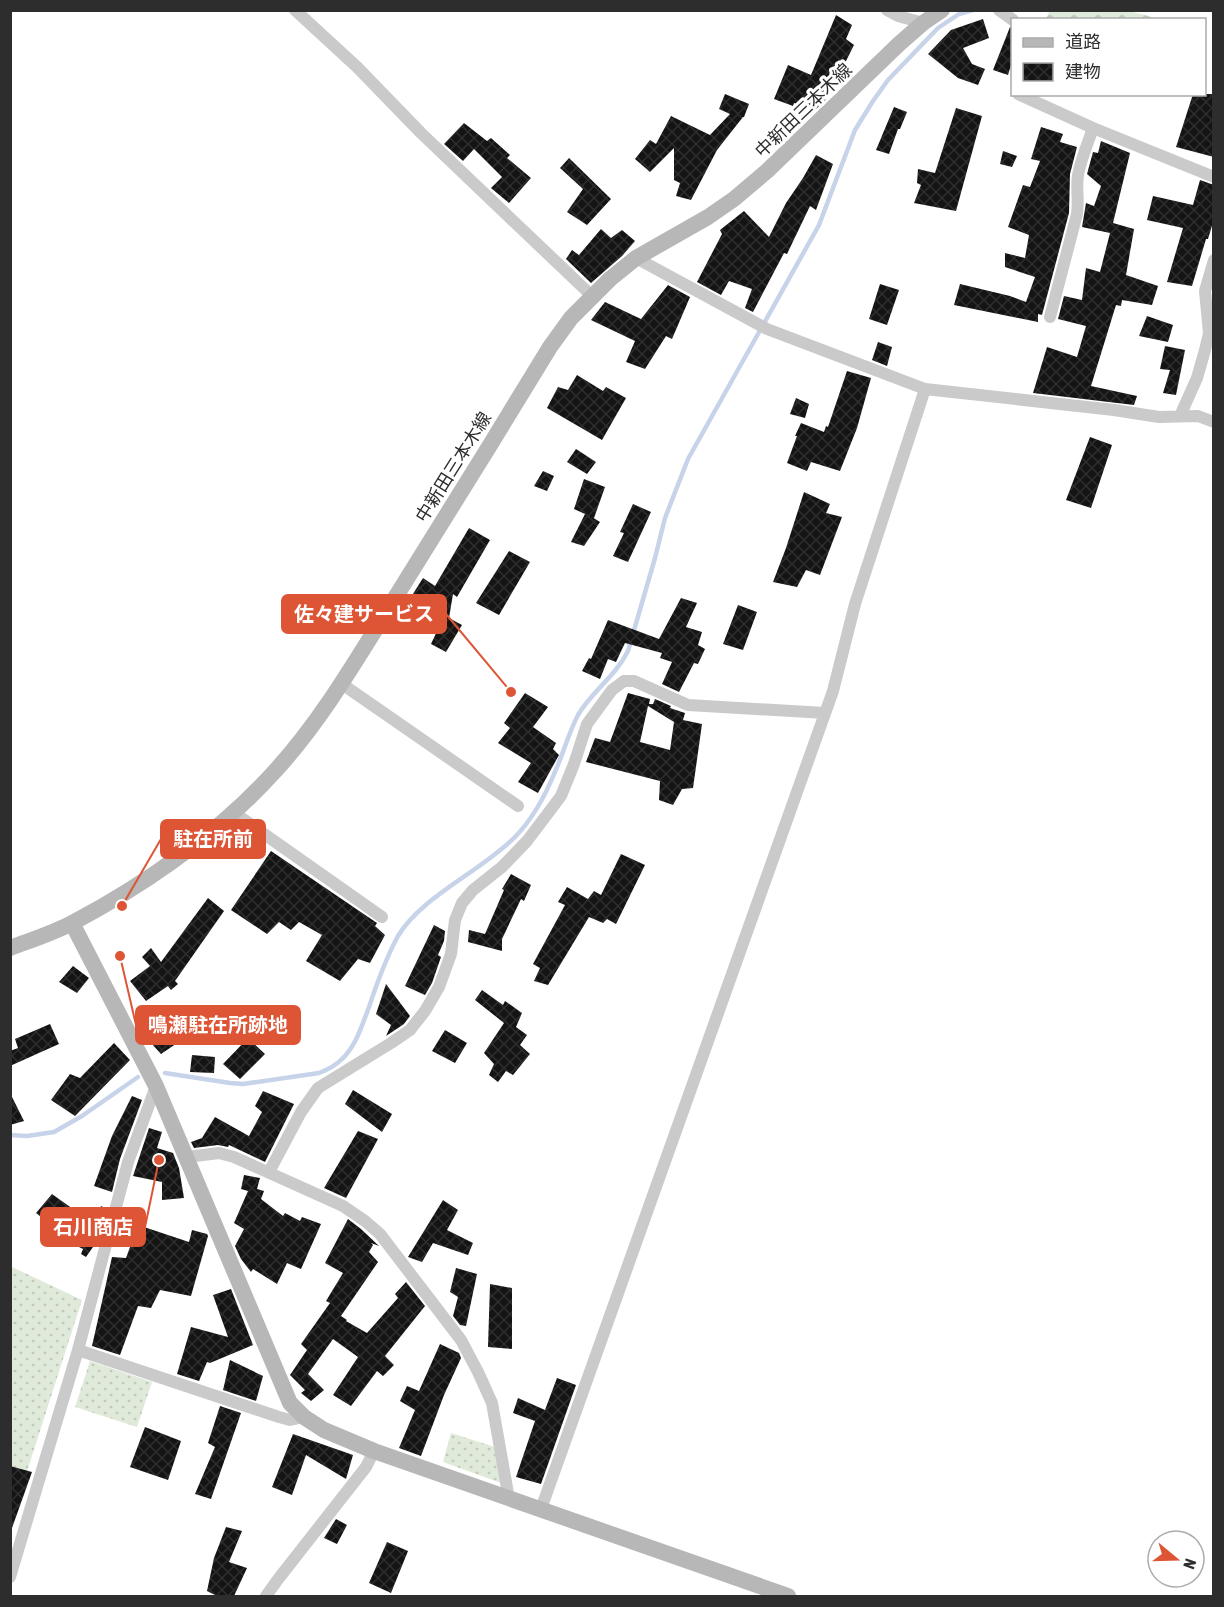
<svg xmlns="http://www.w3.org/2000/svg" width="1224" height="1607" font-family="'Asap Condensed','Noto Sans JP',sans-serif">
<style>
.grass{fill:url(#grass-dots)}
.cemetery{fill:url(#cemetery-stones)}
.lines{fill:none;stroke-linecap:round;stroke-linejoin:round}
.stream{stroke:#c7d3e9;stroke-width:4.5}
.building{fill:url(#building-cross-hatch);fill-rule:evenodd}
.street{stroke:#cacaca;stroke-width:12}
.secondary{stroke:#b7b7b7;stroke-width:16}
.labels{text-anchor:middle;dominant-baseline:central;stroke-width:6;stroke-linejoin:round;paint-order:stroke}
.street-label{font-size:18px;fill:#2d2d2d;stroke:#fff}
.leader{fill:none;stroke:#dd5535;stroke-width:2}
.callout-dot{fill:#dd5535;stroke:#fff;stroke-width:2}
.callout{fill:#dd5535;stroke:#dd5535;stroke-width:2}
.callout-label{font-size:20px;text-anchor:middle;font-weight:bold;fill:#fff}
</style>
<defs>
<pattern id="grass-dots" width="8" height="8" patternUnits="userSpaceOnUse" patternTransform="scale(1.5)"><rect width="8" height="8" fill="#dfeadb"/><path d="M2 2h.1M6 6h.1" fill="none" stroke="#c0c9bc" stroke-width="1.8" stroke-linecap="round"/></pattern>
<pattern id="cemetery-stones" width="16" height="16" patternUnits="userSpaceOnUse" patternTransform="scale(1.5)"><rect width="16" height="16" fill="#dfeadb"/><path d="M2 7V4a2 2 0 0 1 4 0v3zM10 15v-3a2 2 0 0 1 4 0v3z" fill="#c0c9bc"/></pattern>
<pattern id="building-cross-hatch" width="8" height="8" patternUnits="userSpaceOnUse" patternTransform="scale(1.5)"><rect width="8" height="8" fill="#141414"/><path d="M0 0l8 8M0 8l8-8" fill="none" stroke="#2e2e2e"/></pattern>
</defs>
<rect width="100%" height="100%" fill="#fff"/>
<!-- grass -->
<path class="grass" d="M10 1266 82 1300 14 1512 10 1511Z
M90 1361 152 1382 137 1427 75 1407Z
M451 1433 498 1448 501 1483 443 1462Z"/>
<!-- cemetery -->
<path class="cemetery" d="M1050 10 1129 11 1160 19H1046Z"/>
<g class="lines">
<!-- stream -->
<path class="stream" d="M165 1073 230 1083 243 1084 319 1073C327 1070 335 1066 342 1059 356 1046 362 1025 369 1007 377 983 386 958 398 936 422 896 482 871 516 836 532 819 545 796 554 774 563 755 568 734 578 715 592 691 615 677 628 651L655 558 665 518 688 459 819 225 855 130 873 101 888 80 938 28 959 14 973 10
M10 1135 27 1136 54 1132 82 1116 138 1077"/>
</g>
<!-- building -->
<path class="building" d="M836 15 852 25 846 39 854 45 837 79 835 78 825 100 815 110 794 103 793 106 774 99 788 65 811 75Z
M983 19 989 38 963 48 972 64 985 69 978 85 958 78 928 54 951 30Z
M1010 27 1012 28V62L1008 75 993 70Z
M725 94 749 104 744 117H743L717 150 691 200 676 196 680 183 674 180V148L650 172 635 159 650 140 656 144 671 116 710 135 730 114 719 109Z
M1193 94H1214V157L1176 147Z
M894 107 907 112 900 129H898L889 154 876 150Z
M956 108 982 116 956 211 914 203 921 185 917 183 918 169 935 173Z
M464 123 487 141 491 138 510 155 507 158 531 178 509 203 491 188 502 177 474 149 463 161 444 144Z
M1041 127 1063 134 1060 142 1077 147 1070 174 1069 213 1042 315 1038 314V322L954 305 960 284 1010 296 1026 302 1035 277 1005 267V253L1025 258 1029 235 1008 227 1023 185 1030 187 1040 161 1031 159Z
M1101 141 1130 153 1113 223 1134 229 1126 275 1158 286 1152 305 1122 300 1121 306 1116 305 1091 386 1137 396 1134 405 1033 393 1047 347 1077 357 1086 326 1058 319 1064 296 1082 300 1086 268 1100 272 1110 233 1082 227 1086 203 1094 206 1101 186 1087 174 1093 152 1098 153Z
M1003 151 1017 156 1012 167 1000 164Z
M816 155 833 164 816 210 810 206 787 254 784 253 753 312 745 308 752 289 729 281 721 295 697 282 722 234 720 230 744 211 769 237 786 203 803 178Z
M569 158 611 199 587 225 567 212 583 189 560 168Z
M1200 180 1214 185V219L1208 239H1206L1192 286 1167 282 1183 228 1147 220 1153 196 1193 205Z
M601 229 611 238 622 230 635 241 622 256 591 283 566 259 572 250 579 255Z
M880 284 899 290 887 325 869 319Z
M668 285 690 297 672 339 666 336 645 369 626 362 635 341 591 320 605 302 641 319Z
M1147 316 1173 325 1168 342 1139 336Z
M878 342 892 347 887 366 872 360Z
M1165 346 1185 350 1176 395 1163 393 1170 370 1160 369Z
M847 371 871 378 857 428 840 471 811 462 807 471 787 463 797 436H795L801 423 824 432 826 426 828 427Z
M577 375 603 391 606 387 626 398 602 440 547 408 558 387 568 390Z
M796 398 809 404 805 418 790 414Z
M1090 437 1112 445 1091 508 1066 500Z
M576 449 596 462 587 474 567 462Z
M543 471 554 476 547 491 534 486Z
M584 479 605 487 594 518 592 517 600 522 584 546 571 542 585 514 574 509Z
M804 492 830 504 826 513 842 517 820 575 806 570 797 587 773 582 786 548Z
M633 504 651 512 628 562 613 556 624 533 620 532Z
M469 528 490 540 457 597 453 594 449 618 462 625 446 652 431 644 438 629 404 620 411 597 423 578 435 586Z
M509 551 530 562 499 615 476 603Z
M681 598 697 603 686 627 702 632 698 645 705 649 698 664 694 663 679 692 662 684 672 662 660 658 662 653 625 643 616 662 608 659 600 679 582 671 589 658 591 659 608 620 659 639Z
M738 605 757 612 743 650 723 644Z
M525 693 548 707 533 727 556 743 553 749 559 755 538 793 518 782 531 763 498 743 510 728 504 723Z
M628 693 650 699 649 704H653L655 699 671 706 670 708 685 713 683 720 702 724 693 788 682 789 673 805 659 800 660 781 586 762 595 738 610 742ZM648 706 674 722 670 750 640 742Z
M271 851 377 923 375 926 385 935 370 963 358 959 340 981 306 961 322 935 299 922 291 930 279 922 267 934 231 910Z
M621 854 645 865 616 924 607 919 603 923 589 917 548 985 534 981 540 968 533 964 565 905 558 902 567 887 588 899 594 891 601 895Z
M511 874 531 885 524 901 521 899 502 939V951L468 942 469 930 485 934 504 890 502 889Z
M208 898 224 911 175 981 178 984 171 990 168 986 146 1001 130 981 150 966 142 957 151 948 161 962Z
M434 925 445 931 444 941 438 955 441 957 432 983 425 995 405 986Z
M73 966 89 978 77 993 59 982Z
M386 984 410 1016 404 1024 386 1036 391 1025 376 1014Z
M482 990 503 1005 505 1001 522 1013 516 1027 527 1035 520 1045 530 1054 513 1075 506 1071 498 1082 489 1075 494 1064 484 1053 504 1023 475 1000Z
M186 1007 204 1025 161 1054 151 1043 161 1035 158 1028Z
M50 1024 59 1044 10 1066V1051L18 1048 15 1039Z
M445 1030 467 1043 455 1063 432 1051Z
M248 1038 265 1054 240 1079 223 1064Z
M114 1043 130 1060 75 1116 51 1100 70 1074 80 1078Z
M192 1055 215 1057 214 1073 190 1072Z
M353 1090 392 1114 382 1132 345 1104Z
M263 1091 294 1104 265 1162 229 1145 228 1147 218 1145 194 1148 191 1142 202 1138 215 1117 249 1136 262 1112 255 1106Z
M10 1093 24 1121 10 1125Z
M132 1096 142 1100 120 1159 112 1192 94 1186 112 1136Z
M149 1128 162 1132 157 1148 173 1153 179 1168 184 1198 162 1200V1182L133 1176Z
M358 1131 378 1139 346 1198 324 1188Z
M244 1175 260 1178 257 1189 264 1191 261 1199 283 1216 285 1213 300 1221 302 1217 321 1224 301 1269 287 1263 277 1284 253 1269 251 1272 241 1259 235 1246 244 1229 234 1223 248 1191 241 1189Z
M52 1194 94 1224 101 1206 107 1209 100 1237 86 1257 81 1254 83 1249 69 1242 79 1223 58 1212 46 1221 36 1213Z
M443 1200 458 1210 447 1230 473 1243 468 1255 433 1243 422 1262 408 1257Z
M348 1219 361 1229 379 1246 371 1243 373 1245 369 1252 378 1262 341 1316 347 1320 346 1321 367 1333 398 1298 395 1294 406 1282 425 1306 385 1356 394 1365 383 1376 377 1371 351 1406 333 1395 358 1357 333 1339 308 1374 324 1390 311 1401 301 1393 305 1390 290 1375 307 1350 301 1344 330 1303 326 1301 343 1273 325 1263Z
M138 1225 189 1242 192 1230 207 1234 208 1236 191 1296 160 1290 151 1308 138 1306 120 1355 92 1346 112 1257 126 1258Z
M456 1268 477 1274 466 1326 460 1325 453 1316 458 1297 450 1292Z
M490 1284 512 1288V1349L488 1347Z
M231 1289 253 1345 210 1363 207 1362 199 1381 177 1374 191 1327 228 1337 213 1295Z
M440 1344 459 1353 461 1358 444 1395 421 1456 399 1448 415 1410 400 1401 407 1386 419 1391Z
M230 1360 263 1376 256 1401 223 1390Z
M557 1378 576 1385 541 1484 516 1477 535 1421 513 1413 518 1398 545 1410Z
M220 1406 241 1413 211 1499 195 1494 215 1447 208 1443Z
M145 1427 181 1441 168 1480 130 1467Z
M293 1434 353 1455 346 1479 306 1455 292 1495 272 1487Z
M10 1466 32 1472 12 1528H10Z
M336 1519 347 1525 337 1544 324 1538Z
M226 1527 242 1531 229 1562 247 1568 234 1596H217L207 1591 214 1558Z
M387 1542 408 1551 391 1593 369 1583Z"/>
<g class="lines">
<!-- street -->
<path class="street" d="M295 10 357 67 421 133 592 296
M887 10 898 16 923 23
M999 10 1013 20
M1018 94 1093 128 1214 177
M636 258 767 329 925 389
M1050 317 1077 214C1079 200 1076 188 1078 175 1081 159 1088 143 1093 128
M1180 416 1197 378 1205 350 1209 333 1205 291 1214 260
M342 684 518 806
M233 812 382 917
M187 1157 219 1153 234 1157 343 1206 365 1221 380 1234 461 1340 478 1372 492 1403 509 1499
M269 1172 301 1112 318 1088 391 1043 410 1030 425 1011 439 987 451 954 455 920 462 903 473 890 502 867 527 841 561 796 574 764 587 724 612 690 624 681H634L688 705 825 713
M78 1350 279 1417 290 1420 304 1417
M541 1509 833 691 855 604 925 389 1114 410 1159 417 1198 416 1214 422
M10 1577 78 1350 128 1162 156 1086
M266 1596 279 1578 366 1467 374 1451"/>
<!-- secondary -->
<path class="secondary" d="M72 923 156 1086 290 1403 304 1417 324 1430 374 1451 788 1596
M10 948C31 940 54 933 74 922 147 883 220 832 276 770 323 718 358 657 395 598 447 515 499 431 550 347L571 318 610 279 636 258 708 217 734 199 767 171 899 44 923 23 942 10"/>
</g>
<g class="labels">
<!-- street labels -->
<g class="street-label">
<text transform="translate(803 110) rotate(-44)">中新田三本木線</text>
<text transform="translate(453 467) rotate(-58)">中新田三本木線</text>
</g>
</g>
<!-- callouts -->
<path class="leader" d="M511 692L446 614M122 906L161 839M120 956L136 1025M159 1160L145 1227"/>
<g class="callout-dot">
<circle cx="511" cy="692" r="6"/>
<circle cx="122" cy="906" r="6"/>
<circle cx="120" cy="956" r="6"/>
<circle cx="159" cy="1160" r="6"/>
</g>
<g class="callout">
<rect x="282" y="595" width="164" height="38" rx="6"/>
<rect x="161" y="820" width="104" height="38" rx="6"/>
<rect x="136" y="1006" width="164" height="38" rx="6"/>
<rect x="41" y="1208" width="104" height="38" rx="6"/>
</g>
<g class="callout-label">
<text x="364" y="621">佐々建サービス</text>
<text x="213" y="846">駐在所前</text>
<text x="218" y="1032">鳴瀬駐在所跡地</text>
<text x="93" y="1234">石川商店</text>
</g>
<!-- border -->
<rect width="1224" height="1607" fill="none" stroke="#2d2d2d" stroke-width="24"/>
<!-- legend -->
<rect x="1011" y="18" width="195" height="78" fill="#ffffff" stroke="#ababab" stroke-width="1.5"/>
<rect x="1023" y="38" width="30" height="9" fill="#b7b7b7" stroke="#ababab" stroke-width="1.5"/>
<text x="1065" y="48" font-size="18" fill="#2d2d2d">道路</text>
<rect x="1023" y="63" width="30" height="18" fill="url(#building-cross-hatch)" stroke="#ababab" stroke-width="1.5"/>
<text x="1065" y="78" font-size="18" fill="#2d2d2d">建物</text>
<!-- north arrow -->
<g transform="translate(1176 1559) rotate(109)"><circle r="28" fill="#ffffff" stroke="#ababab" stroke-width="1.5"/>
<path d="M0-4.5L10 22L0 15L-10 22Z" fill="#dd5535"/>
<text y="-9" font-size="16" font-weight="bold" text-anchor="middle" fill="#2d2d2d">N</text>
</g>
</svg>
